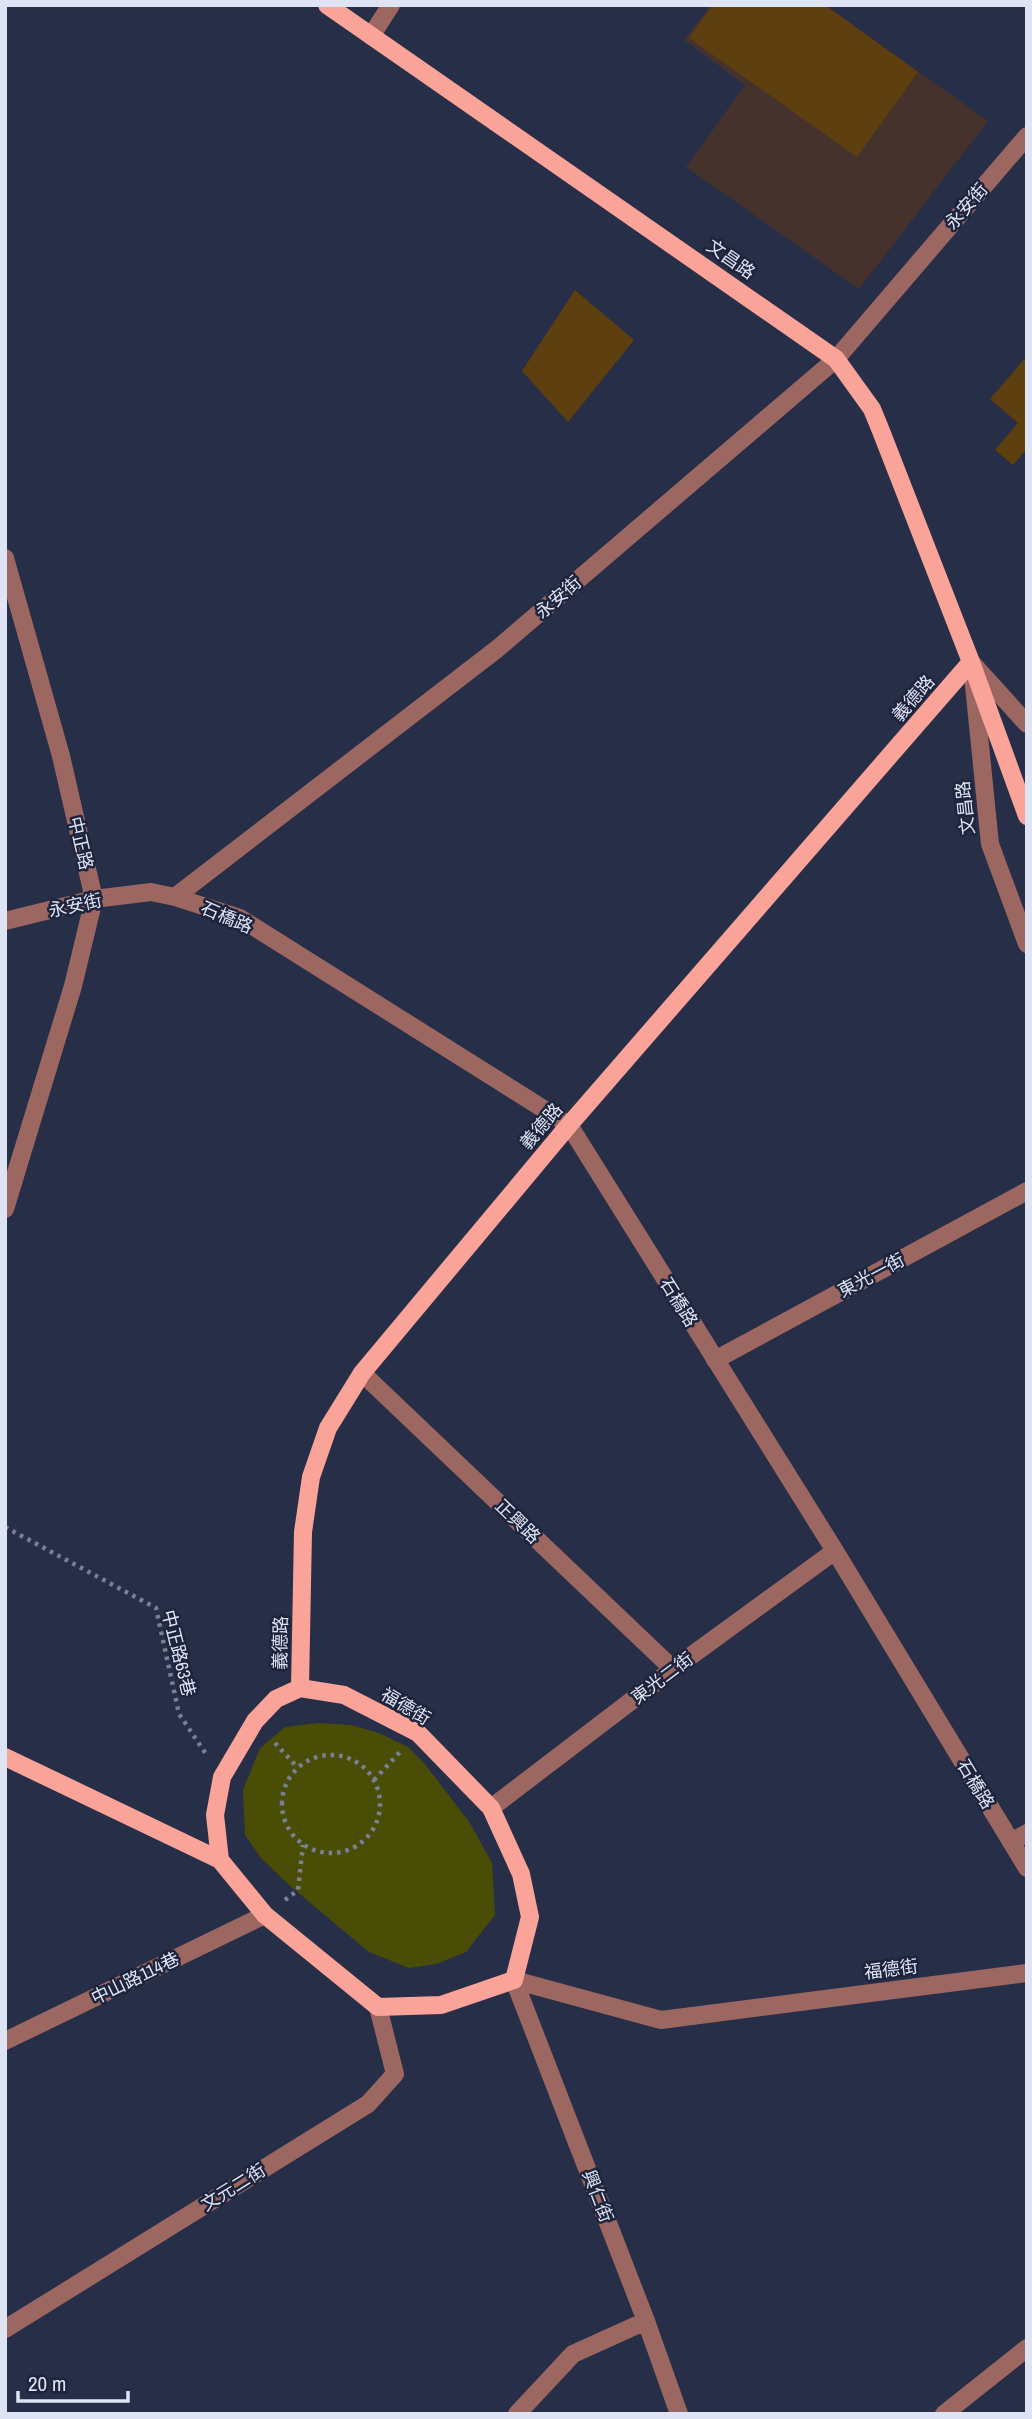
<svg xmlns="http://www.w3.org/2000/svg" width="1032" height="2419" font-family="'Archivo Narrow','Noto Sans TC',sans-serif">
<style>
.medical{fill:#45322c}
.green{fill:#4a4d06}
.building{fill:#5e3f0f}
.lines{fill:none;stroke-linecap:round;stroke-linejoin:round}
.path{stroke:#798095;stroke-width:4.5;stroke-dasharray:3.5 5;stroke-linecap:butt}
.minor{stroke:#9c6761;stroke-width:18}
.major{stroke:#faa399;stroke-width:18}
.labels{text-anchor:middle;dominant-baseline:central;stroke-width:5;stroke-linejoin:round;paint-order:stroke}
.street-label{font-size:18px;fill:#dee4f4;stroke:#1e243c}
</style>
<rect width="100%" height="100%" fill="#272e47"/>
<!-- medical -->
<path class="medical" d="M711 5H825L988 121 859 289 686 167 745 85 684 40Z"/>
<!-- green -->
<path class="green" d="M318 1723 351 1725 379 1733 408 1747 424 1763 470 1823 492 1863 495 1915 466 1952 436 1964 409 1968 369 1952 289 1885 261 1858 245 1835 243 1790 260 1748 285 1727Z"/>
<!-- building -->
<path class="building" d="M713 5H825L918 72 857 157 689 38Z
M575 290 634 340 568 422 522 371Z
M1027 356V449L1013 465 995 450 1018 423 990 399Z"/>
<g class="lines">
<!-- path -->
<path class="path" d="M5 1527 156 1608 179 1714 206 1754
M275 1743 298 1768
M282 1804a49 49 0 1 1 98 0a49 49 0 1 1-98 0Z
M374 1780 400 1752
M285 1900 298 1890 303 1845"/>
<!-- minor -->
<path class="minor" d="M371 36 391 5
M5 558 61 756 94 899 73 986 5 1209
M971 662 1027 724
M973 676 990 844 1027 944
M175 897 240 918 569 1125 835 1551 1027 1868
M5 921 94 899 151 892 175 897 497 649 836 359 1027 136
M715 1360 1027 1191
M362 1373 673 1669
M491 1808 673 1669 835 1551
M1011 1842 1027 1833
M514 1980 661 2020 1027 1973
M514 1980 646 2321 679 2414
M5 2041 265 1915
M5 2329 368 2104 395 2074 378 2007
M517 2414 573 2354 646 2321
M944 2414 1027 2348"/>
<!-- major -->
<path class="major" d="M327 5 836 359 872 409 881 431 971 662 1027 816
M300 1688 303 1532 311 1477 328 1428 362 1373 569 1125 971 662
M5 1757 220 1860 265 1915 378 2007 441 2005 514 1980 530 1917 521 1874 491 1808 418 1733 344 1695 300 1688 276 1699 255 1721 222 1777 215 1815 220 1860"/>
</g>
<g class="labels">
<!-- street labels -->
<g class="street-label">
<text transform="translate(966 206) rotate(-49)">永安街</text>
<text transform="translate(731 259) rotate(35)">文昌路</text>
<text transform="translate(558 597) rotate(-41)">永安街</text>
<text transform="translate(913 698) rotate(-49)">義德路</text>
<text transform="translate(965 808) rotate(-96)">文昌路</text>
<text transform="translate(81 843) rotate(77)">中正路</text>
<text transform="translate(75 905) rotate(-12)">永安街</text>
<text transform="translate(227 917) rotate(23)">石橋路</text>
<text transform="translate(541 1126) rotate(-49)">義德路</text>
<text transform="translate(871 1275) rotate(-28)">東光一街</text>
<text transform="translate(679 1302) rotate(58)">石橋路</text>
<text transform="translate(518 1521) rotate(44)">正興路</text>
<text transform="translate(280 1643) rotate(-89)">義德路</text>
<text transform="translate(179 1653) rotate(76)">中正路63巷</text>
<text transform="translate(662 1678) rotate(-37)">東光二街</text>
<text transform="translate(406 1706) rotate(31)">福德街</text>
<text transform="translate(976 1784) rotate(59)">石橋路</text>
<text transform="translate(891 1969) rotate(-7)">福德街</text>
<text transform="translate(135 1978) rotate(-26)">中山路114巷</text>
<text transform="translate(233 2187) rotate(-32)">文元二街</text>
<text transform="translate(598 2196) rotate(69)">興仁街</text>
</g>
</g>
<!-- border -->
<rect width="1032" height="2419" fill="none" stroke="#dee4f4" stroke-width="14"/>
<!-- scale -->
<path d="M18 2391v10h110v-10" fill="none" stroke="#dee4f4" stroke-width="3.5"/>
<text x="28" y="2391" font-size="21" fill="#dee4f4" stroke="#1e243c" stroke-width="5" paint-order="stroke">20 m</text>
</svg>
